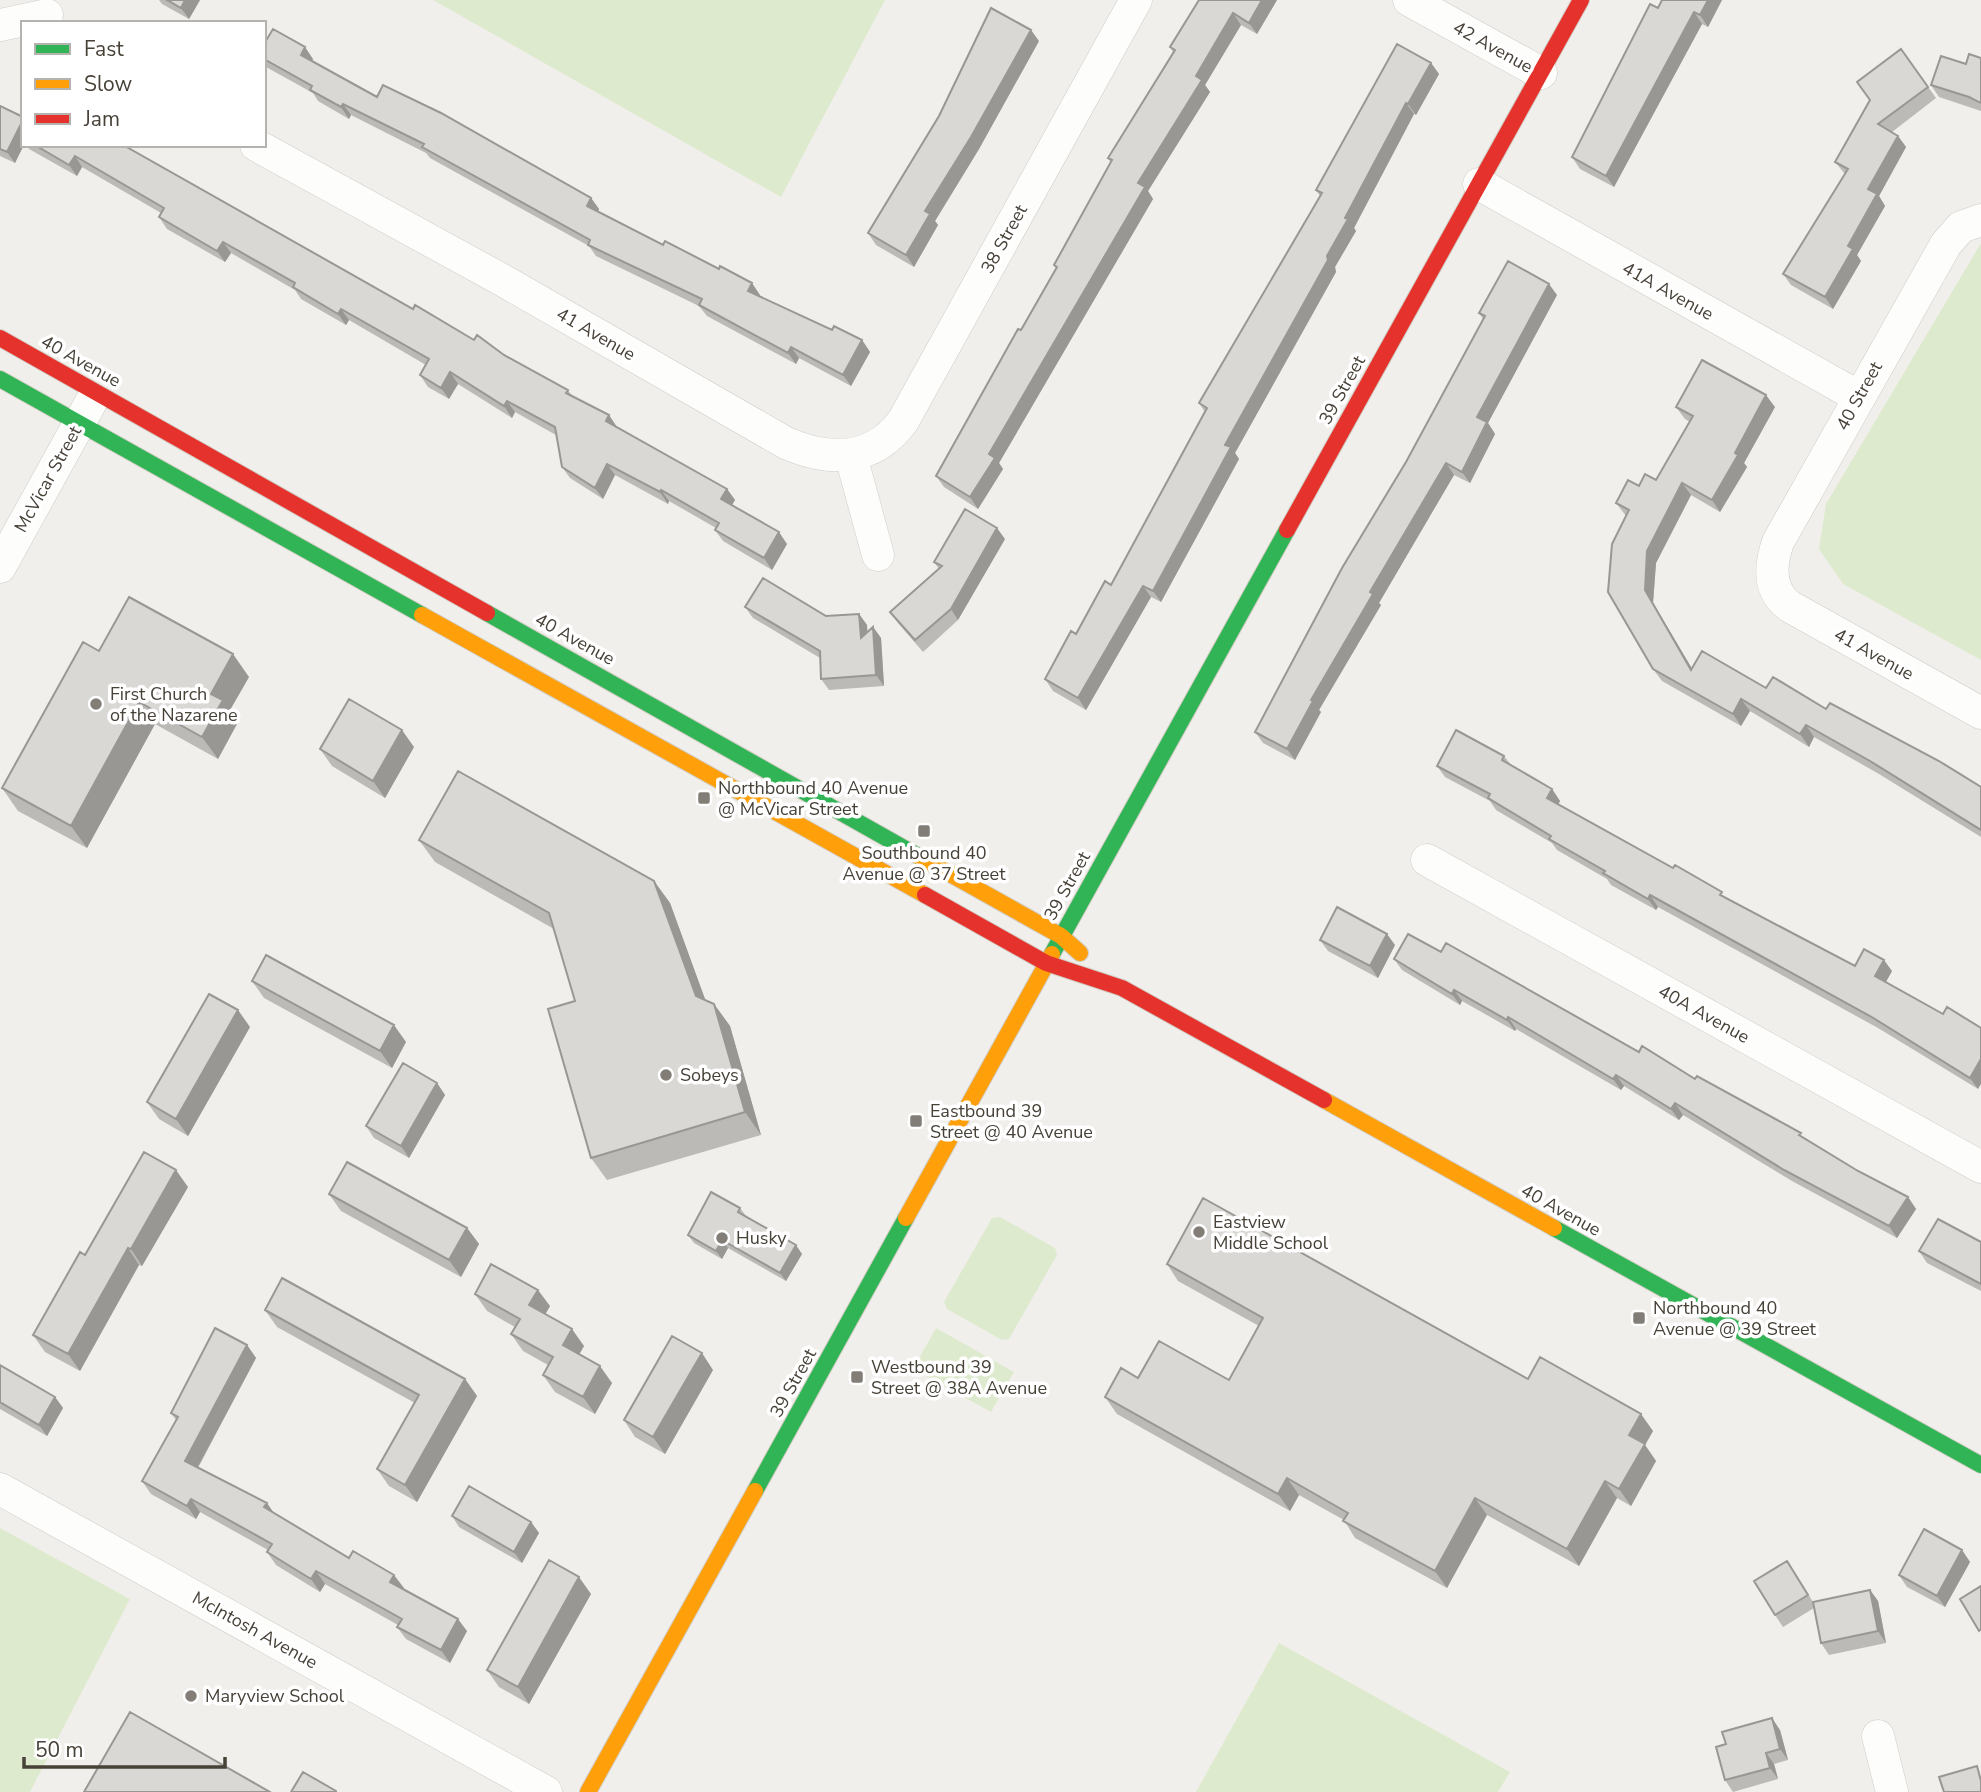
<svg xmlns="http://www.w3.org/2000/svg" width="1981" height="1792" font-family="'Nunito Sans',sans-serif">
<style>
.green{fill:#deeacd}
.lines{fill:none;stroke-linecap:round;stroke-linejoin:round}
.street-casing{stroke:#cfcdc9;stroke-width:33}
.fast-casing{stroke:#d0ccc2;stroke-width:18}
.slow-casing{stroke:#d0ccc2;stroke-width:18}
.jam-casing{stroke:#d0ccc2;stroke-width:18}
.street{stroke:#fdfdfc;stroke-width:32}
.fast{stroke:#30b455;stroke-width:16}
.slow{stroke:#ff9f0a;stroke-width:16}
.jam{stroke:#e5322d;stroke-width:16}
.wall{fill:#bbbab6}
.shaded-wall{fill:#999794}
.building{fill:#dad8d4;stroke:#999794;stroke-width:2}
.poi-dot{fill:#827e77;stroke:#fff;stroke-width:2.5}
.labels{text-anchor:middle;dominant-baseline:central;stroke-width:7;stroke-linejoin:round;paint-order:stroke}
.street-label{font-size:18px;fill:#474138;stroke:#fff}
.poi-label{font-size:18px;fill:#474138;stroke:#fff;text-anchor:start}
</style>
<rect width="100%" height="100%" fill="#f1efeb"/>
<!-- green -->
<path class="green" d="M433 0H885L781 197Z
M1981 243V660L1843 584 1819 549 1826 504Z
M1000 1217 1055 1248 1057 1255 1009 1339 1002 1340 947 1309 944 1302 992 1218Z
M936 1328 1014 1372 991 1412 913 1369Z
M0 1528 130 1599 30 1792H0Z
M1279 1643 1510 1772 1498 1792H1196Z"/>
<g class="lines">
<defs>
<path id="street" d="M1409 0 1541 73
M0 25 47 15
M256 145 504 281 786 443C830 462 873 462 903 421L1136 0
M1479 184 1859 397
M1981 220 1961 227 1946 244 1778 542C1770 565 1768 590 1789 606L1981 713
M851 456 878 555
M0 567 91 402
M1427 860 1981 1167
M0 1489 546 1792
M1878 1736 1892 1792"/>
<path id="fast" d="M0 379 422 615
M487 613 918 856
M1052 954 1287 530
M1554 1228 1981 1465
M755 1491 906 1218"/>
<path id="slow" d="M422 615 925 895
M918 856 1061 936 1080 953
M1324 1100 1554 1228
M906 1218 1052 954
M588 1792 755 1491"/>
<path id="jam" d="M0 338 487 613
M1287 530 1581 0
M925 895 1046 963 1122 988 1324 1100"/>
</defs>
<!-- street casing -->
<use href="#street" class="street-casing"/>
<!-- fast casing -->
<use href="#fast" class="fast-casing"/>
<!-- slow casing -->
<use href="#slow" class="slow-casing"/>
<!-- jam casing -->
<use href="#jam" class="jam-casing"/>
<!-- street -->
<use href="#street" class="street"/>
<!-- fast -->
<use href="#fast" class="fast"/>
<!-- slow -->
<use href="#slow" class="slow"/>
<!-- jam -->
<use href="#jam" class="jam"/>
</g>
<!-- wall -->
<path class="wall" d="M159 0H200L189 19 162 4Z
M1199 0H1277L1257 34 1241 25 1205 85 1210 92 1148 191 1153 199 999 463 1003 469 978 509 944 487 936 476 1056 269 1054 265 1111 163 1108 158 1173 52 1170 47Z
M1722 0 1708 27 1702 24 1614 187 1580 169 1572 157 1658 8Z
M1039 41 979 149 935 221 938 225 914 267 876 245 868 233Z
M264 44 313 59 312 61 377 97 591 198 599 209 598 212 760 295V296L832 330 862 340 870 352 851 386 799 358 796 364 707 316 699 306 596 256 589 246 430 158 426 153 351 115 349 119 318 101 313 93 266 67 264 65Z
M1901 49 1936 98 1892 132 1898 136 1906 147 1879 196 1885 206 1857 255 1861 261 1833 309 1791 285 1783 274 1845 174 1835 162Z
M1981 58V111L1939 97 1931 85 1966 64Z
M1431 63 1439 74 1416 115 1414 114 1354 228 1356 231 1335 267 1336 272 1235 453 1239 459 1161 602 1151 597 1086 710 1053 691 1045 679 1076 634 1111 585 1205 412 1199 403 1320 196 1316 190Z
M0 106 23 117V145L15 163 0 156Z
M27 145H123L413 309 504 355 568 390 572 396 609 415 616 427 727 489 735 500 732 505 787 544 772 570 723 541 715 530 716 528 669 501 668 504 615 475 603 499 570 478 562 467 556 435 515 412 512 418 458 384 449 399 428 387 420 375 426 365 349 320 346 325 301 299 295 290 231 253 225 262 167 229 159 217 161 213 82 167 77 176 29 149Z
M1557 295 1488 423 1495 434 1470 483 1454 475 1379 603 1381 605 1319 710 1321 712 1295 760 1263 743 1255 732 1406 462 1483 319 1479 313Z
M1676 407H1775L1744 463 1747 467 1720 512 1691 495 1656 563 1653 603 1692 669 1766 688 1826 709 1981 787V837L1879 774 1814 737 1809 747 1750 711 1741 726 1662 681 1653 669 1626 516 1616 503 1639 486 1656 480 1690 422 1685 419Z
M1005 539 958 620 923 652 898 623 890 612 939 569 934 562Z
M745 607 826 616 859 614 867 625V632L873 627 881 638 884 686 829 690 821 679 820 658 753 618Z
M99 651 249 677 230 710 238 722 218 759 155 724 87 848 18 811 2 788Z
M414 747 385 798 332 766 320 749Z
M1504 756 1511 765 1552 789 1560 801 1558 805 1726 897 1855 966 1892 971 1886 982 1943 1014 1978 1089 1878 1028 1658 907 1656 910 1611 885 1607 879 1557 850 1552 843 1496 810 1490 801 1445 777 1437 766Z
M419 840 654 881 670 903 705 1000 714 1004 730 1026 761 1135 607 1180 591 1158 575 1001 554 929 435 862Z
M1320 940 1395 945 1378 978 1328 951Z
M1441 952 1695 1079 1805 1138 1858 1171 1908 1197 1916 1209 1897 1238 1792 1181 1683 1115 1679 1120 1624 1086 1621 1090 1516 1029 1515 1031 1462 1001 1460 1005 1402 970 1394 959Z
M252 981 406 1042 392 1068 264 998Z
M250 1027 188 1136 159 1119 147 1102Z
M437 1083 445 1095 409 1158 374 1138 366 1126Z
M188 1187 142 1266 139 1265 80 1371 45 1352 33 1335 85 1255Z
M329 1194 467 1228 479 1244 461 1277 341 1211Z
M740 1208 746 1216 802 1254 786 1281 728 1248 722 1259 694 1243 688 1235Z
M1981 1242V1291L1927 1263 1919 1251Z
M1167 1264 1528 1379 1653 1431 1645 1445 1656 1461 1631 1506 1617 1498 1579 1566 1487 1515 1447 1588 1355 1538 1344 1520 1299 1495 1290 1511 1117 1414 1105 1397 1138 1378 1229 1380 1259 1326 1178 1281Z
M475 1294 550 1306 545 1314 584 1346 579 1354 612 1383 595 1414 555 1392 543 1375 548 1365 523 1351 511 1334 515 1327 487 1311Z
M265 1310 465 1379 477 1396 417 1502 389 1486 377 1469 415 1403 277 1327Z
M247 1345 256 1358 198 1468 349 1558 404 1588 403 1589 467 1631 450 1663 406 1639 397 1627 398 1625 325 1584 320 1592 276 1565 267 1552 268 1550 200 1512 196 1519 151 1494 142 1481 176 1420 171 1413Z
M0 1365 55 1397 63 1408 47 1436 0 1409Z
M713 1370 665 1454 635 1437 624 1420Z
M452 1516 531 1522 539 1533 522 1563 459 1527Z
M1962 1550 1970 1562 1945 1607 1907 1587 1899 1575Z
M1787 1561 1813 1602 1870 1590 1878 1601 1886 1643 1829 1655 1821 1643 1814 1608 1783 1627 1775 1615Z
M591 1594 529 1704 499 1687 487 1670Z
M1780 1730 1788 1760 1774 1764 1778 1779 1733 1792 1725 1780Z"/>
<!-- shaded-wall -->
<path class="shaded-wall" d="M185 0H200L189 19 181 8Z
M1262 0H1277L1257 34 1249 23Z
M1708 0H1722L1708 27 1700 15Z
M1694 12 1702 24 1614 187 1606 176Z
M1233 13 1241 25 1205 85 1210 92 1148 191 1153 199 999 463 1003 469 978 509 970 497 989 454 1196 76Z
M1031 30 1039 41 979 149 935 221 938 225 914 267 906 255 925 211Z
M305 47 313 59 309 66 301 55Z
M1431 63 1439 74 1416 115 1408 104Z
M1406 103 1414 114 1354 228 1356 231 1335 267 1336 272 1235 453 1239 459 1161 602 1153 591 1225 445 1327 256 1345 218Z
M343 104 351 115 349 119 341 107Z
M23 120V139L21 138 23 140V145H24L15 163 7 152Z
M1898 136 1906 147 1879 196 1885 206 1857 255 1861 261 1833 309 1825 297 1848 246 1868 189Z
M75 156 82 167 77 176 69 165Z
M591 198 599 209 595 217 587 206Z
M223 242 231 253 225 262 217 251Z
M752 283 760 295 756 303 748 291Z
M1549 284 1557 295 1488 423 1495 434 1470 483 1462 472 1477 417Z
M341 309 349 320 346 325 338 314Z
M862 340 870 352 851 386 843 375Z
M791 347 799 358 796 364 788 353Z
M450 372 458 384 449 399 441 388Z
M1766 395 1775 407 1744 463 1747 467 1720 512 1712 500 1735 453Z
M507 401 515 412 512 418 504 406Z
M609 415 617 427 606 421Z
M1446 463 1454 475 1379 603 1381 605 1319 710 1321 712 1295 760 1287 749 1311 700 1370 592Z
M607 464 615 475 603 499 595 488Z
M1682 483 1691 495 1656 563 1653 603 1700 682 1691 670 1645 590 1647 551Z
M727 489 735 500 729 510 721 499Z
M661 490 669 501 668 504 660 492Z
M997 528 1005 539 958 620 951 609Z
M779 532 787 544 772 570 764 558Z
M1143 586 1151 597 1086 710 1078 698Z
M859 614 867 625 869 649 861 638Z
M873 627 881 638 884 686 876 675Z
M233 654 249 677 230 710 238 722 218 759 202 737 211 694Z
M1741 699 1750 711 1741 726 1733 714Z
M139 702 155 724 87 848 71 826Z
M1806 725 1814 737 1809 747 1800 734Z
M402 730 414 747 385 798 373 781Z
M1552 789 1560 801 1555 810 1547 798Z
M654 881 670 903 712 1018 696 996Z
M1650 895 1658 907 1656 910 1648 899Z
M1387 934 1395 945 1378 978 1370 966Z
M1884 960 1892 971 1883 987 1875 976Z
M1454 990 1462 1001 1460 1005 1452 994Z
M714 1004 730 1026 761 1135 745 1112Z
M238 1010 250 1027 188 1136 176 1119Z
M1508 1017 1516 1029 1515 1031 1507 1020Z
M394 1025 406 1042 392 1068 380 1051Z
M1981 1059V1084L1978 1089 1970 1078Z
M1616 1075 1624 1086 1621 1090 1613 1079Z
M437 1083 445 1095 409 1158 401 1146Z
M1675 1103 1683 1115 1679 1120 1671 1109Z
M176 1170 188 1187 142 1266 131 1249Z
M1908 1197 1916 1209 1897 1238 1889 1226Z
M467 1228 479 1244 461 1277 449 1260Z
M722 1240 728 1248 722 1259 716 1251Z
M796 1245 802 1254 786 1281 780 1273Z
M128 1248 139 1265 80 1371 68 1354Z
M538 1290 550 1306 541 1322 529 1305Z
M572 1329 584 1346 575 1362 563 1345Z
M247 1345 256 1358 194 1474 185 1461Z
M702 1353 713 1370 665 1454 653 1437Z
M600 1366 612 1383 595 1414 583 1397Z
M465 1379 477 1396 417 1502 405 1485Z
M55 1397 63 1408 47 1436 39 1425Z
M1641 1414 1653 1431 1645 1445 1656 1461 1631 1506 1619 1489 1629 1435Z
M1287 1478 1299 1495 1290 1511 1278 1494Z
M1605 1481 1617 1498 1579 1566 1567 1549Z
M1475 1498 1487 1515 1447 1588 1435 1571Z
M191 1499 200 1512 196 1519 187 1506Z
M267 1503 276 1516 264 1507Z
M531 1522 539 1533 522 1563 514 1552Z
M1962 1550 1970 1562 1945 1607 1937 1596Z
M316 1571 325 1584 320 1592 311 1579Z
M394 1575 404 1588 399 1595 390 1582Z
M579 1577 591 1594 529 1704 518 1687Z
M1870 1590 1878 1601 1886 1643 1878 1631Z
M458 1619 467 1631 450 1663 441 1650Z
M1772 1718 1780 1730 1788 1760 1780 1749Z
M1766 1753 1774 1764 1778 1779 1770 1768Z"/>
<!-- building -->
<path class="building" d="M167 0H185L181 8Z
M1199 0H1262L1249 23 1233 13 1196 76 1202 80 1138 183 1145 187 989 454 995 458 970 497 936 476 1018 329 1021 330 1057 267 1054 265 1112 160 1108 158 1175 50 1170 47Z
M1662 0H1708L1700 15 1694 12 1606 176 1572 157 1650 4 1658 8Z
M991 8 1031 30 971 137 925 211 930 214 906 255 868 233 939 116Z
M273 29 305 47 301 55 377 97 383 85 441 113 591 198 587 206 663 245 665 241 719 269 720 266 752 283 748 291 832 330 834 326 862 340 843 375 791 347 788 353 699 305 702 299 588 245 590 240 422 147 424 144 343 104 341 107 310 90 312 86 264 59V44Z
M1397 44 1431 63 1408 104 1406 103 1345 218 1348 219 1327 256 1328 260 1225 445 1231 447 1153 591 1143 586 1078 698 1045 679 1071 631 1076 634 1105 581 1111 585 1207 408 1199 403 1322 193 1316 190Z
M1901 49 1928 87 1878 124 1898 136 1868 189 1877 194 1848 246 1853 249 1825 297 1783 274 1848 169 1835 162 1870 100 1857 82Z
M1969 54 1981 58V103L1969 97 1931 85 1941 56 1966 64Z
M0 106 23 117V120L7 152 0 149Z
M35 145H123L413 309 415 305 474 340 477 335 504 355 568 390 566 393 609 415 606 421 727 489 721 499 779 532 764 558 715 530 719 523 661 490 660 492 607 464 595 488 562 467 555 427 507 401 504 406 450 372 441 388 420 375 429 359 341 309 338 314 293 287 295 283 223 242 217 251 159 217 164 208 75 156 69 165Z
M1508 261 1549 284 1477 417 1487 422 1462 472 1446 463 1370 592 1373 594 1311 700 1313 701 1287 749 1255 732 1342 568 1406 462 1485 316 1479 313Z
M1702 360 1766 395 1735 453 1738 455 1712 500 1682 483 1647 551 1645 590 1691 670 1702 651 1766 688 1773 677 1826 709 1830 703 1939 761 1981 787V830L1870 761 1806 725 1800 734 1741 699 1733 714 1653 669 1608 592 1612 544 1629 510 1616 503 1628 480 1639 486 1645 474 1656 480 1693 416 1676 407Z
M965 509 997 528 951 609 915 640 890 612 942 566 934 562Z
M763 578 826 616 859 614 861 638 873 627 876 675 821 679 820 651 745 607Z
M129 597 233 654 211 694 223 700 202 737 139 702 71 826 2 788 83 642 99 651Z
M349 699 402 730 373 781 320 749Z
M1456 730 1504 756 1502 760 1552 789 1547 798 1673 868 1675 865 1722 892 1720 895 1855 966 1864 949 1884 960 1875 976 1943 1014 1947 1007 1981 1028V1059L1970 1078 1870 1016 1650 895 1648 899 1603 873 1605 871 1549 839 1551 836 1488 798 1490 794 1437 766Z
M458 771 654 881 696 996 714 1004 745 1112 591 1158 548 1009 575 1001 549 913 419 840Z
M1337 907 1387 934 1370 966 1320 940Z
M1408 934 1441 952 1446 943 1639 1052 1642 1046 1695 1079 1697 1076 1801 1133 1799 1135 1858 1171 1908 1197 1889 1226 1784 1170 1675 1103 1671 1109 1616 1075 1613 1079 1508 1017 1507 1020 1454 990 1452 994 1394 959Z
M266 955 394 1025 380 1051 252 981Z
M209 994 238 1010 176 1119 147 1102Z
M403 1063 437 1083 401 1146 366 1126Z
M144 1152 176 1170 131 1249 128 1248 68 1354 33 1335 80 1252 85 1255Z
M347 1162 467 1228 449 1260 329 1194Z
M711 1192 740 1208 738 1212 796 1245 780 1273 722 1240 716 1251 688 1235Z
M1203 1198 1528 1379 1540 1357 1641 1414 1629 1435 1645 1444 1619 1489 1605 1481 1567 1549 1475 1498 1435 1571 1343 1521 1348 1513 1287 1478 1278 1494 1105 1397 1121 1368 1138 1378 1159 1341 1229 1380 1263 1318 1167 1264Z
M1938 1219 1981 1242V1284L1919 1251Z
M491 1264 538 1290 529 1305 572 1329 563 1345 600 1366 583 1397 543 1375 553 1357 511 1334 520 1319 475 1294Z
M282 1278 465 1379 405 1485 377 1469 419 1395 265 1310Z
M215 1328 247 1345 185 1461 267 1503 264 1507 349 1558 353 1551 394 1575 390 1582 458 1619 441 1650 397 1627 402 1619 316 1571 311 1579 267 1552 272 1544 191 1499 187 1506 142 1481 178 1417 171 1413Z
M672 1336 702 1353 653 1437 624 1420Z
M0 1365 55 1397 39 1425 0 1402Z
M469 1486 531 1522 514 1552 452 1516Z
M1924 1529 1962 1550 1937 1596 1899 1575Z
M549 1560 579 1577 518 1687 487 1670Z
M1787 1561 1808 1595 1775 1615 1754 1581Z
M1981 1586V1629L1979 1631 1960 1599Z
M1870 1590 1878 1631 1821 1643 1813 1602Z
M130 1712 270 1792H84Z
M1772 1718 1780 1749 1766 1753 1770 1768 1725 1780 1716 1747 1726 1744 1722 1732Z
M1977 1766 1981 1781V1792H1944L1939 1777Z
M303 1772 336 1791V1792H291Z"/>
<!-- markers -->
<g class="poi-dot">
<circle cx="96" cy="704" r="7"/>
<rect x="697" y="791" width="14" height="14" rx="3.5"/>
<rect x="917" y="824" width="14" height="14" rx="3.5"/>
<circle cx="666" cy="1075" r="7"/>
<rect x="909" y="1114" width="14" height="14" rx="3.5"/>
<circle cx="1199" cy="1232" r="7"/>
<circle cx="722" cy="1238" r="7"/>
<rect x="1632" y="1311" width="14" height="14" rx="3.5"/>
<rect x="850" y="1370" width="14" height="14" rx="3.5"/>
<circle cx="191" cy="1696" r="7"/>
</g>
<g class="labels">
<!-- street labels -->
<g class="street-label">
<text transform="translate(1493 47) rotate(29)">42 Avenue</text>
<text transform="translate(1004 239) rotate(-61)">38 Street</text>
<text transform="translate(1668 291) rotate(29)">41A Avenue</text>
<text transform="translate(596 334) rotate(30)">41 Avenue</text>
<text transform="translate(81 361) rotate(29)">40 Avenue</text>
<text transform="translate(1342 390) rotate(-61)">39 Street</text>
<text transform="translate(1859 396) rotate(-61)">40 Street</text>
<text transform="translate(48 479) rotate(-61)">McVicar Street</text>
<text transform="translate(575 639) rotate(29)">40 Avenue</text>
<text transform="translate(1874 654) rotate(29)">41 Avenue</text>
<text transform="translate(1067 886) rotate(-61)">39 Street</text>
<text transform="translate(1704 1014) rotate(29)">40A Avenue</text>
<text transform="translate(1561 1210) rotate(29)">40 Avenue</text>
<text transform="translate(793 1383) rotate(-61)">39 Street</text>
<text transform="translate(255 1630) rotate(29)">McIntosh Avenue</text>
</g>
<!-- poi labels -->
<g class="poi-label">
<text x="110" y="694">First Church<tspan x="110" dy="21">of the Nazarene</tspan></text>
<text x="718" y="788">Northbound 40 Avenue<tspan x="718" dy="21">@ McVicar Street</tspan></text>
<text x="924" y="853" text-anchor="middle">Southbound 40<tspan x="924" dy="21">Avenue @ 37 Street</tspan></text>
<text x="680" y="1075">Sobeys</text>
<text x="930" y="1111">Eastbound 39<tspan x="930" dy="21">Street @ 40 Avenue</tspan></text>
<text x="1213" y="1222">Eastview<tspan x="1213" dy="21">Middle School</tspan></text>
<text x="736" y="1238">Husky</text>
<text x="1653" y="1308">Northbound 40<tspan x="1653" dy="21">Avenue @ 39 Street</tspan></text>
<text x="871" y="1367">Westbound 39<tspan x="871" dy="21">Street @ 38A Avenue</tspan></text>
<text x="205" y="1696">Maryview School</text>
</g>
</g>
<!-- legend -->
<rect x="21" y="21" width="245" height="126" fill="#ffffff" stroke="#b5b3af" stroke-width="2"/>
<rect x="35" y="44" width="35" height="10" fill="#30b455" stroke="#b5b3af" stroke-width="2"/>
<text x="84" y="56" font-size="21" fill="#474138">Fast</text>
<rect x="35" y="79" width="35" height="10" fill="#ff9f0a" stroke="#b5b3af" stroke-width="2"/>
<text x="84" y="91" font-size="21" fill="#474138">Slow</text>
<rect x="35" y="114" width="35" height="10" fill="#e5322d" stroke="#b5b3af" stroke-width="2"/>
<text x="84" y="126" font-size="21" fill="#474138">Jam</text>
<!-- scale -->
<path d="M24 1757v10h201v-10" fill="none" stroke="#474138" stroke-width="3.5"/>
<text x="35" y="1757" font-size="21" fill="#474138" stroke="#ffffff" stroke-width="5" paint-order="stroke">50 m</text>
</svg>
